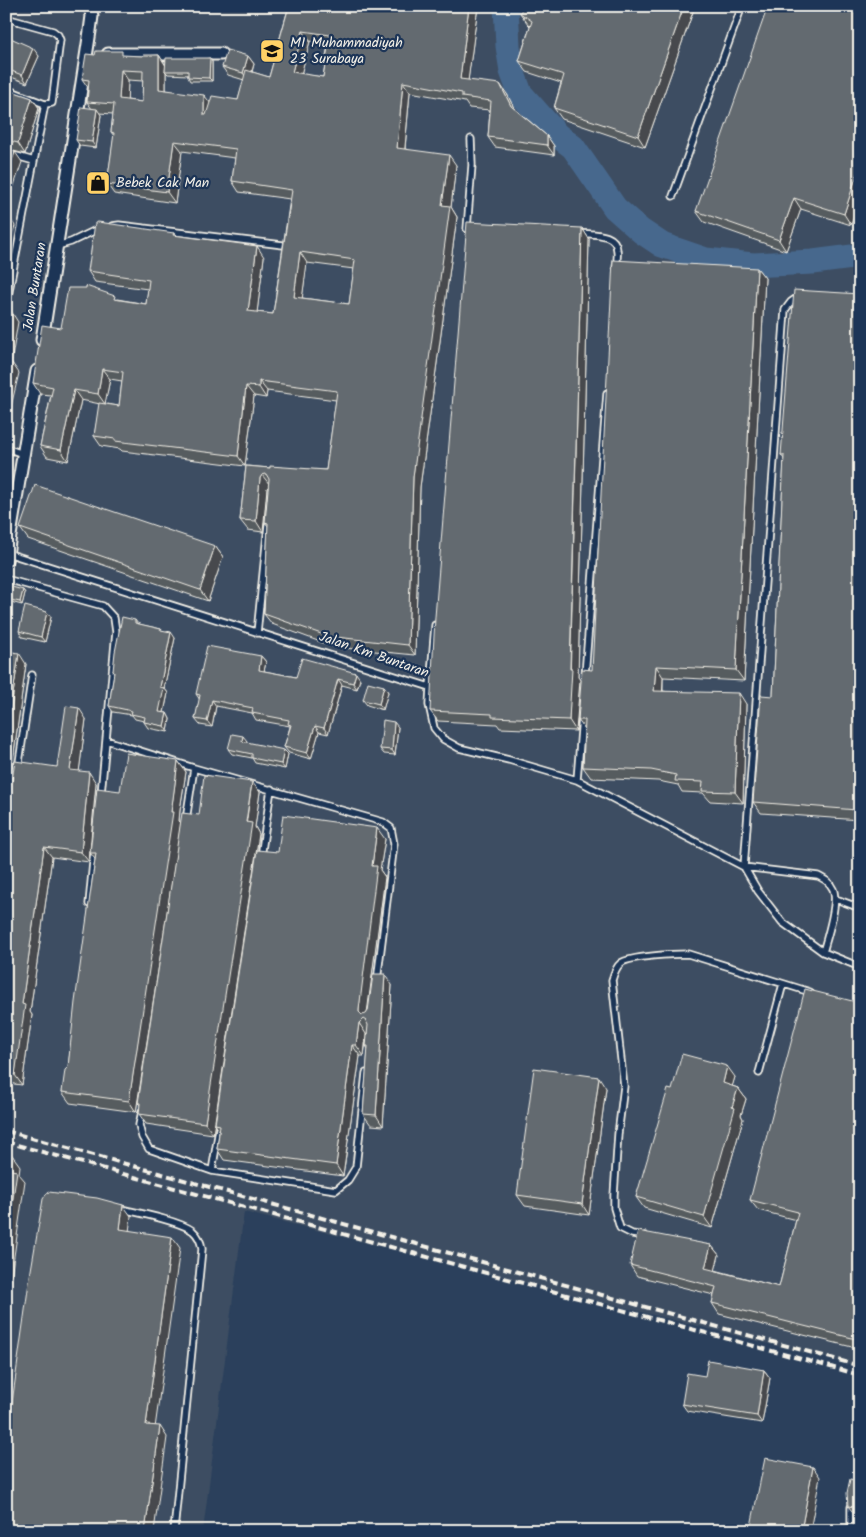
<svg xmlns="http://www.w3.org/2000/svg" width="866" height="1537" font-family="Kalam,sans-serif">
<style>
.built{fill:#3c4d62}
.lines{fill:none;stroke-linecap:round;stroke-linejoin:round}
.river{stroke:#47688d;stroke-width:25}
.service-casing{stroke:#f4f1e8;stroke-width:9}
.minor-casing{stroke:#f4f1e8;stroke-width:15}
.service{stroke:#1d3557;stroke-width:5.5}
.minor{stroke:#1d3557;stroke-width:11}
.rail{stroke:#f4f1e8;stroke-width:4;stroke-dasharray:8 4;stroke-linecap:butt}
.wall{fill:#565b5f;stroke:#f4f1e8;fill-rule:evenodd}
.shaded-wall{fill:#464a4e;stroke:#f4f1e8}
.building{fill:#646a6f;stroke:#f4f1e8;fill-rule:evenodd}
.labels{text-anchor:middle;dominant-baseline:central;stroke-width:4.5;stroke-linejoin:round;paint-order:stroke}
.poi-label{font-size:14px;fill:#f4f1e8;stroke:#1d3557;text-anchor:start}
.street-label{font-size:14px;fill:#f4f1e8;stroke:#1d3557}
</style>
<rect width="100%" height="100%" fill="#2b405c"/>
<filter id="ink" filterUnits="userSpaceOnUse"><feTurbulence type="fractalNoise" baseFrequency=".02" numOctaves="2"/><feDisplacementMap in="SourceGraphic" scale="10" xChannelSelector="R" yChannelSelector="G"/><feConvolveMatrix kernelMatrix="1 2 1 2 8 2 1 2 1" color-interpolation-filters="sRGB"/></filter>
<g filter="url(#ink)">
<!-- built -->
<path class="built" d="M6 6H860V1367L244 1212 203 1531H6Z"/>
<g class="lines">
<!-- river -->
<path class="river" d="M506 6 508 46 512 71 520 93 557 135 573 147 615 208 641 231 662 245 706 260 753 265 813 262 860 256"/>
<defs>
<path id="service" d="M6 18 53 31 58 35 60 40 52 103 45 104 6 89
M6 153 34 161 45 104
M673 196 742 6
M112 226 119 225 283 245
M467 229 472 165 471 139
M579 233C593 235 616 232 617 250 618 255 617 261 616 267
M57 246 71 242 100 228
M6 297 8 296 34 161
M798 297 791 302 785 310 744 867 818 876C824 879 830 882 833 889 839 901 827 938 823 952L860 967
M6 448 23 454
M7 553 430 687 429 705 434 728 443 739 459 748 509 760 577 780 744 867 758 891 782 922 823 952
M6 579 103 606 114 618 116 632 101 794
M257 633 268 525
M585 675 607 393
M430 687 435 625
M106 740 194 768 383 822 391 828 394 844 377 981
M18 769 32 675
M577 780 582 717
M186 820 194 768
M261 857 271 789
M836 899 860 908
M89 904 94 851
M759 1073 783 984
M142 1111 139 1125 142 1137 149 1149 212 1171 336 1190 348 1180 356 1167 366 1073
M212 1171 220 1123
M121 1209C139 1213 180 1221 193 1231 199 1236 201 1242 202 1249L174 1531
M645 1236 632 1234 620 1228 614 1208V1195L618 1134 624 1086 612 980C614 973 616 967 621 963 630 956 676 954 688 954L810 992
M851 1507V1531"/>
<path id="minor" d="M108 54H221
M42 340 90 31 92 16 90 6
M6 560 37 371"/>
</defs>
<!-- service casing -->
<use href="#service" class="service-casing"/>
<!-- minor casing -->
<use href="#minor" class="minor-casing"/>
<!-- service -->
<use href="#service" class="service"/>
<!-- minor -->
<use href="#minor" class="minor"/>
<!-- rail -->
<path class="rail" d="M6 1131 860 1366
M6 1142 860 1375"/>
</g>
<!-- wall -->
<path class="wall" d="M35 6H77V10L60 8V10Z
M285 6H478L468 80 507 94 514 108 547 136 554 146V155L495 147 488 137 490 110 469 108 465 102 410 92 405 149 456 165 451 207 457 217 420 487 415 655 334 647 272 624 264 614 268 526 265 522 269 486 267 488 263 532 248 530 240 520 246 466 270 468 326 470 336 400 267 391 266 398 254 396 245 466 122 451 120 449 101 446 94 436 100 404 81 400 68 461 47 457 40 446 51 395 40 394 33 383 61 328 117 299 146 304 148 289 95 282 88 271 174 233 175 235 264 257 257 312 273 314 290 199 239 192 232 181 235 158 182 151 175 203 114 194 107 184 114 136 111 132 113 114 99 113 101 115 96 148 80 146 76 140 92 109 87 102 89 89 82 79 95 55 143 56 159 55 165 64 210 58 212 62V81H190L188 77V75L168 74 166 72V90L210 102 238 100 244 80 228 75 222 67 248 56 254 64 252 72 269 77 288 9 286 8ZM310 41 328 44 323 77 301 74ZM128 80 143 81 142 102 127 100ZM307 263 354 269 349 304 302 298ZM110 379 122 381 119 406 105 404Z
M695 6 645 147 562 119 554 108 561 83 527 72 519 61 530 26 528 24 520 13Z
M860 6V199L851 225 801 209 786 251 704 222 696 211Z
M6 36 39 56 27 83 6 75Z
M6 89 32 98 39 108 25 154 6 149Z
M582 228 589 239 578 677 580 680 576 731 500 728 497 724 438 721 430 711Z
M757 268 765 278 744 681 663 677V691L746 704 743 803 710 801 703 793 682 792 678 785 658 781 591 778 583 767 585 730 578 720 592 670Z
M860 294V820L761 813 753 802 773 696 784 459 781 455Z
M20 528 215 546 223 557 208 601 28 539Z
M23 590 25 593 22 605 7 601 6 600V594Z
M47 612 51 617 45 642 22 637 19 631Z
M135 620 138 624 161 629 163 631 175 638 164 688 168 693 164 713H167L170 719 168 732 148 728 144 722V721L135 719 132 715 113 712 109 706 114 673 113 671Z
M6 651 26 664 12 767 6 766Z
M261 656 266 662 264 671 296 677 360 679 357 689 342 685 328 734 319 732 311 759 289 753 284 747 290 727V726L256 720 252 713 216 706 212 727 200 725 195 719 200 700 196 694Z
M384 686 388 692 383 710 367 705 363 700Z
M86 719 79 771 96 783 89 862 52 857 30 1012 32 1015 22 1085 6 1083V817L57 767Z
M398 727 395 755 384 754 380 749Z
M247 741 246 742 288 754 285 769 255 763 252 758 232 754 228 749Z
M178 761 186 772 180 810 179 821 181 823 136 1112 70 1103 62 1092 68 1067 95 859 90 853 120 791Z
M260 792 255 827 259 834 213 1134 146 1124 139 1114 140 1105 138 1103 199 815Z
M385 839 380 870 385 877 367 1012 392 985 383 1126 371 1125 363 1114 368 1049 366 1046 367 1034 364 1056H360L343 1176 224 1160 217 1149 219 1131 215 1124 278 852Z
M860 1003V1349L719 1314 712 1303 714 1295 637 1276 630 1265 711 1245 719 1255 715 1270 779 1287 796 1220 758 1210 750 1200Z
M735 1077 732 1086 738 1088 746 1099 741 1115 743 1119 712 1228 644 1208 636 1197 672 1090Z
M606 1088 589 1215 525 1206 517 1195Z
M764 1370 770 1378 762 1423 687 1411 682 1404 705 1376Z
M860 1481V1517L856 1516 848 1506Z"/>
<!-- shaded-wall -->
<path class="shaded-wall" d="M469 6H478L467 89 460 79Z
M684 6H695L645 147 638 136Z
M303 31 310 41 299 82 292 72Z
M33 48 39 56 27 83 22 75Z
M159 55 166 66 165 71 166 72V99L159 89Z
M248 56 254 64 249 81 243 73Z
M210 58 212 62V81L209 78Z
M121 70 128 80 127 109 119 99Z
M403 82 410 92 404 158 397 148Z
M500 84 507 94 518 116 511 106Z
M204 95 212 105 211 125 204 115Z
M32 98 39 108 25 154 18 143Z
M97 109 101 115 96 148 92 142Z
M547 136 554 146V155L547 145Z
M174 141 182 151 175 203 167 192Z
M15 152 22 162 6 209V177Z
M449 155 456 165 451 207 457 217 420 487 415 655 408 645 413 477 442 205Z
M860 165V199L851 225 844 214Z
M794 198 801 209 786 251 779 240Z
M8 215 15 226 6 251V220Z
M582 228 589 239 578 677 580 680 576 731 569 720Z
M257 246 264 257 256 321 248 311Z
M300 252 307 263 301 307 294 297Z
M757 268 765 278 744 681 736 670Z
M11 311 18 322 10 369 6 364V339Z
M12 363 19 373 6 427V386Z
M102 369 110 379 105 404 98 394Z
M259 381 267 391 266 398 259 387Z
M246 386 254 396 245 466 238 456Z
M74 390 81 400 68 461 61 450Z
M262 475 270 485 267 488 263 532 256 521 260 478Z
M215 546 223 557 208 601 200 590Z
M23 590 25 593 22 605 20 602Z
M47 612 51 617 45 642 41 637Z
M171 632 175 638 164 688 168 693 163 717 159 712 160 687Z
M19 653 26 664 12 767 6 759V742Z
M261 656 266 662 263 676 259 670Z
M656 666 663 677 662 702 654 691Z
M356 673 360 679 357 689 353 683Z
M338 679 342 685 328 734 324 728Z
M384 686 388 692 383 710 379 704Z
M739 693 746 704 743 803 735 792Z
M212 700 216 706 212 727 207 721Z
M79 708 86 719 78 780 70 770Z
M167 713 170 719 168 732 164 726Z
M394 722 398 727 395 755 392 750Z
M315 726 319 732 311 759 307 753Z
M243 736 247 741 246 746 242 741Z
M284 750 288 754 285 769 281 764Z
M178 761 186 772 180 810 179 821 181 823 136 1112 129 1101 171 812Z
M89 772 96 783 89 862 81 852Z
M252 782 260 792 255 827 259 834 213 1134 205 1123Z
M377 828 385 839 380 870 385 877 366 1021 359 1012V1010L372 866Z
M44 847 52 857 30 1012 32 1015 22 1085 15 1075 22 1004Z
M385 974 392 985 383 1126 376 1115Z
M359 1023 366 1034 364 1056 356 1045Z
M352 1045 360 1056 343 1176 336 1165Z
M727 1066 735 1077 730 1094 723 1083Z
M599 1077 606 1088 589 1215 582 1204Z
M738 1088 746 1099 741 1115 743 1119 712 1228 704 1217 732 1107Z
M12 1155 20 1166 19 1174 25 1181 6 1311V1246Z
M123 1205 131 1216 128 1240 120 1229Z
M172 1237 180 1248 154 1435 146 1425Z
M711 1245 719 1255 713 1279 705 1268Z
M764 1370 770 1378 762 1423 757 1416Z
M160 1426 167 1437 154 1531H145Z
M813 1467 820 1477 810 1531H801Z"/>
<!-- building -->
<path class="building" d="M289 6H469L460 79 500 84 511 106 547 136V145L488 137 491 101 462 97V93L403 82 397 148 449 155 442 205 450 206 413 477 408 645 327 636 264 614 268 523 265 522 269 479 266 474 262 475 260 478 256 521 240 520 246 466 270 468V466L326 470 337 391 259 381V387L246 386 238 456 115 441V439L94 436 99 403 119 406 123 372 102 369 98 394 74 390 61 450 40 446 53 387 33 383 42 325 61 328 68 288H86V286L115 296 114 299 146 304 149 280 88 271 95 223 98 222 174 233 173 235 257 246 248 311 273 314 292 190 232 181 236 149 174 141 167 192 107 184 114 133 111 132 114 104 87 102 89 80 82 79 86 54 95 55 96 51H122V55L143 56V55H159V89L204 95V115H206L212 96 238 100 246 70 269 77ZM303 31 330 35 323 77 292 72ZM121 70 143 71 142 102 119 99ZM300 252 355 260 349 304 294 297Z
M523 6H684L638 136 554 108 564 75 519 61 532 21 520 13Z
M768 6H860V165L844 214 794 198 779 240 696 211Z
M6 36 33 48 22 75 6 69Z
M227 50 248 56 243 73 222 67Z
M166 58H210L209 78 188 77V71H165Z
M6 89 32 98 18 143 6 140Z
M81 107 97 109 92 142 76 140Z
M6 150 15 152 6 177Z
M467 222 582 228 570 669H572L569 720 492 717V714L430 711 435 617Z
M613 260 757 268 736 670 656 666 654 691 739 693 735 792 702 791 703 782 675 781 676 775 651 770 583 767 585 720H578L582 669 592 670Z
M794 290 860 294V812H857V810L753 802 761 695 773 696 784 455H781Z
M6 309 11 311 6 339Z
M6 360 12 363 6 386Z
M35 485 215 546 200 590 20 528Z
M8 586 23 590 20 602 6 599V594Z
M25 606 47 612 41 637 19 631Z
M122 617 135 620V623L161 629V630L171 632 160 687 164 688 159 712 167 713 164 726 144 722 145 717 131 714 132 711 109 706 114 672 113 671 115 652Z
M207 646 261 656 259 670 296 677 302 658 356 673 353 683 338 679 324 728 315 726 307 753 284 747 291 725 288 724 289 720 252 713 253 708 212 700 207 721 195 719 200 695 196 694Z
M6 651 19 653 6 742Z
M368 682 384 686 379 704 363 700Z
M66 706 79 708 70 770 89 772 81 852 44 847 22 1004 25 1005 15 1075 6 1074V817L15 761 57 767Z
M383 720 394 722 392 750 380 749Z
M232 734 243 736 242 741 284 750 281 764 252 758V754L228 749Z
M126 753 178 761 173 799 171 812H173L129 1101 62 1092 65 1070 68 1067 75 1002 96 853H90L97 788 120 791Z
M204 775 252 782 246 822 252 823 205 1123 139 1114 140 1103H138L182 813 199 815Z
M283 815 377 828 372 866H377L359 1010V1012L362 1015 366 1014 368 1011 373 974H385L376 1115 363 1114 368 1046H366L368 1025 366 1021 363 1019 359 1023 356 1045H352L336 1165 217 1149 220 1125 215 1124 257 850 278 852Z
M805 989 860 1003V1340L712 1303 716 1287 630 1265 638 1231 711 1245 705 1268 779 1287 798 1212 750 1200Z
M682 1054 727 1066 723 1083 738 1088 732 1107 735 1108 704 1217 636 1197 668 1089 672 1090Z
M534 1068 599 1077 582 1204 517 1195Z
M6 1154 12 1155 11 1170 17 1171 6 1246Z
M49 1192 97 1198 123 1205 120 1229 172 1237 146 1425 160 1426 145 1531H6V1445L29 1282 43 1199 47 1193Z
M708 1360 764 1370 757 1416 682 1404 687 1373 705 1376Z
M765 1458 813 1467 801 1531H750Z
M850 1479 860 1481V1508L848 1506 847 1493Z"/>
</g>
<!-- icons -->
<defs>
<symbol id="school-square" viewBox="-11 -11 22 22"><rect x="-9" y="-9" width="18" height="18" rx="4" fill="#ffd166" stroke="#1d3557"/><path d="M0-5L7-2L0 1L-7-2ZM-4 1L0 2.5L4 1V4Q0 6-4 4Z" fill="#111"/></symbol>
<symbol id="shop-square" viewBox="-11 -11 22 22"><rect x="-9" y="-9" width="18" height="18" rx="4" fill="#ffd166" stroke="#1d3557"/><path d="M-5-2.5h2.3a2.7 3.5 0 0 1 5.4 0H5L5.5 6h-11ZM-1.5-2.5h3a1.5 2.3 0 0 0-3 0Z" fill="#111"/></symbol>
</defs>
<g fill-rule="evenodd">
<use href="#school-square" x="258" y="37" width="28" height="28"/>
<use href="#shop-square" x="84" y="169" width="28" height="28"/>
</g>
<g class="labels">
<!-- poi labels -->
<g class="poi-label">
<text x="290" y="43">MI Muhammadiyah<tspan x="290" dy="16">23 Surabaya</tspan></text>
<text x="116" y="183">Bebek Cak Man</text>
</g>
<!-- street labels -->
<g class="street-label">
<text transform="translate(35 287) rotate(-81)">Jalan Buntaran</text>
<text transform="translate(374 655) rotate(19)">Jalan Km Buntaran</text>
</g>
</g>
<!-- margin -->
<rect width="866" height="1537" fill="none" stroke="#1d3557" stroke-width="25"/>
<rect x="12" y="12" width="841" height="1512" fill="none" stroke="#f4f1e8" stroke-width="2" filter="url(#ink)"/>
</svg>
